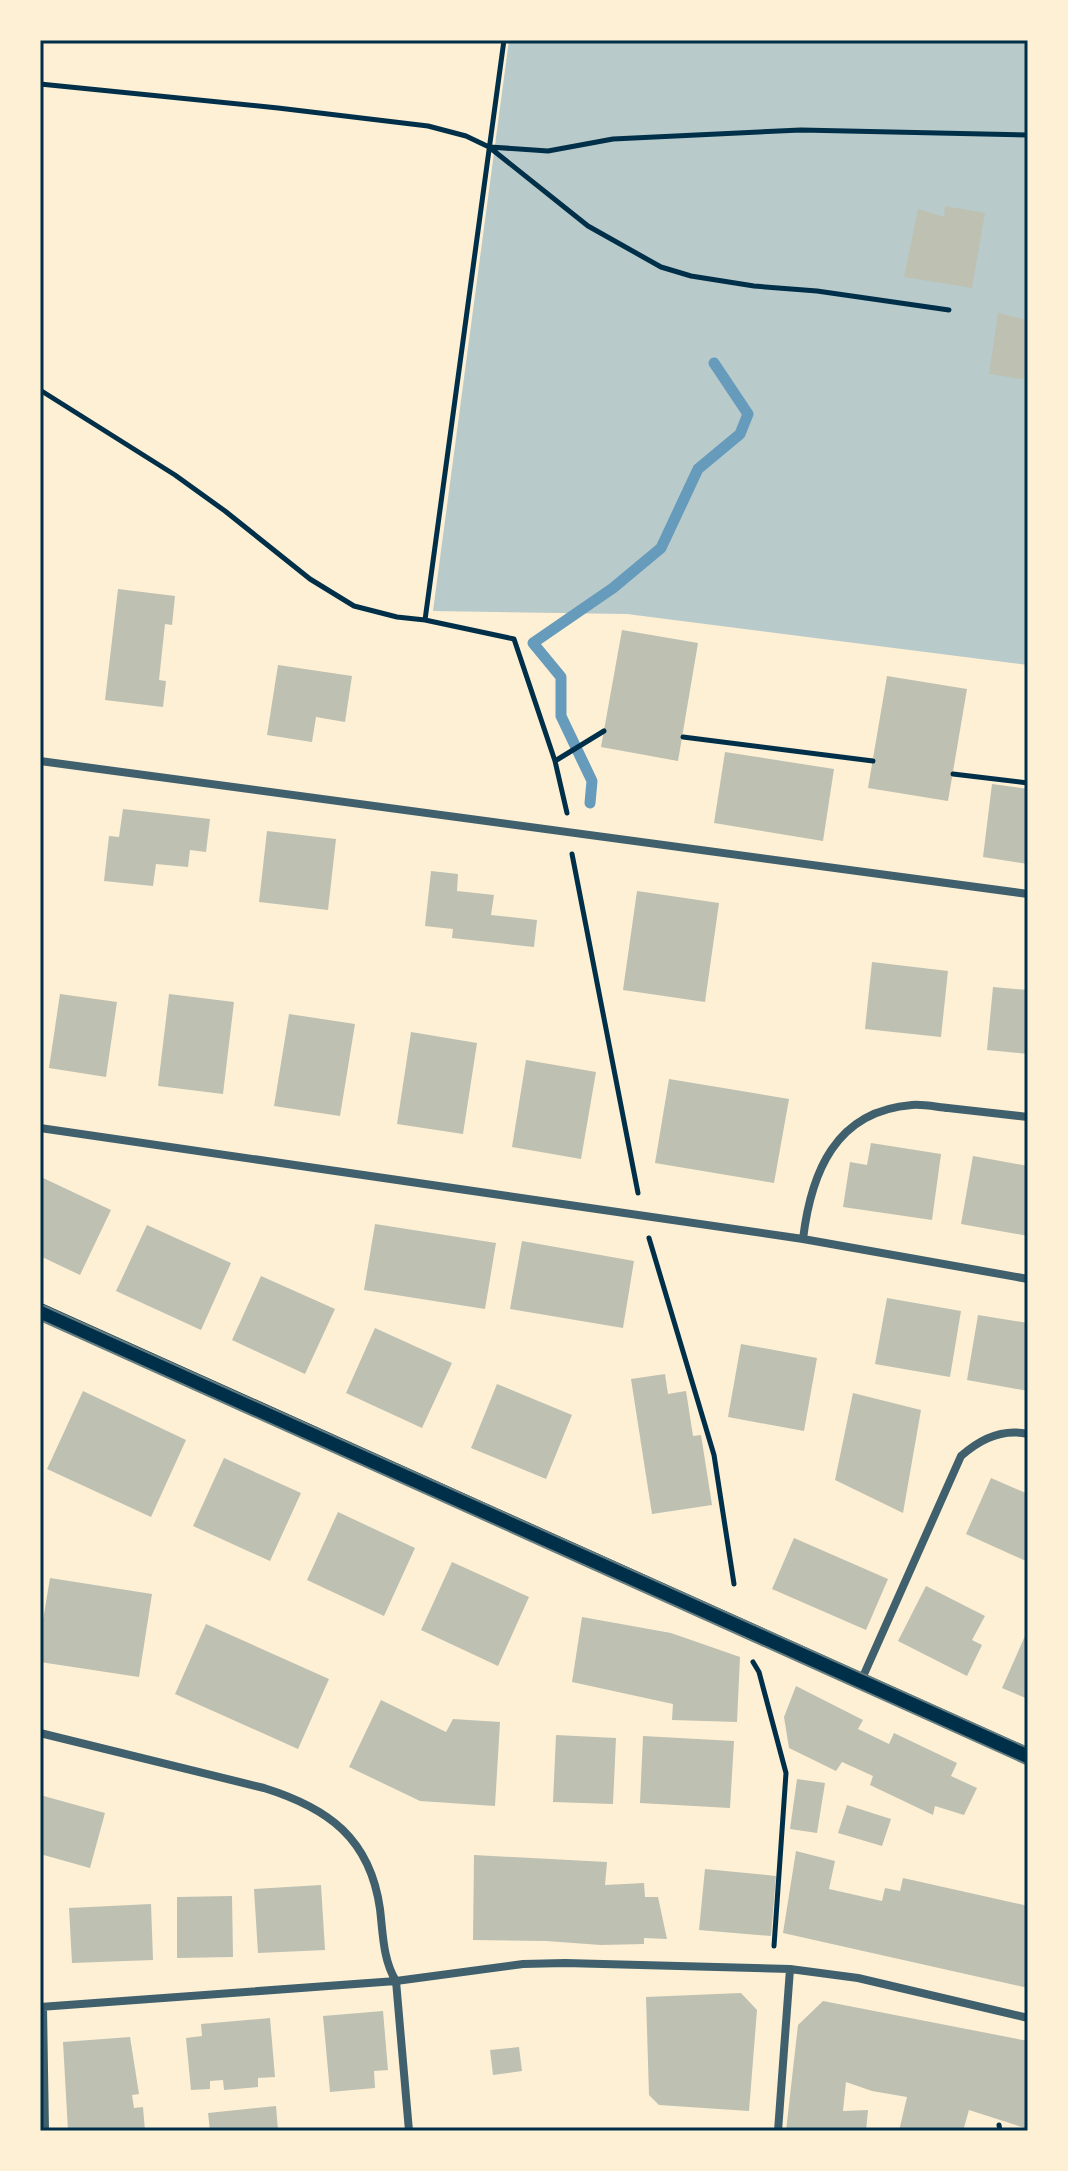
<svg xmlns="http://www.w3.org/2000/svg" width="1068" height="2171" font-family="'Space Grotesk',sans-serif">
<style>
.green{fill:#b9caca}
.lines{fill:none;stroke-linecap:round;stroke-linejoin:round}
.stream{stroke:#669bbc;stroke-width:11}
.building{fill:#bec0b2}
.path{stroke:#003049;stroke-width:5}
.minor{stroke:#3f606c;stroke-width:8}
.secondary{stroke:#003049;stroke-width:16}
.tram{stroke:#657d81;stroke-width:2}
.neatline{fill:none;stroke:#003049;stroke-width:3}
</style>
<rect width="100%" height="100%" fill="#fdf0d5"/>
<!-- green -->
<path class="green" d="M509 40H1028V665L627 614 433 611Z"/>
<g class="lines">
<!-- stream -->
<path class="stream" d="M590 803 592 781 561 716V677L533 643 613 588 661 548 698 469 740 434 748 414 714 363"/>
</g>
<!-- building -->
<path class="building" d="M945 206 985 213 972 288 904 277 918 209 944 217Z
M998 313 1028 320V380L989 374Z
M118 589 175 596 172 625 165 624 159 680 166 681 163 707 105 700Z
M622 630 698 643 678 761 601 747Z
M278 665 352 676 345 722 316 717 312 742 267 735Z
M887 676 967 689 948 801 868 788Z
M725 752 834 769 823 841 714 823Z
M992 784 1028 789V864L983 857Z
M123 809 210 819 206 852 190 850 188 867 156 864 153 886 104 881 109 836 119 837Z
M267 831 336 839 328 910 259 902Z
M431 871 458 874 457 891 494 895 491 915 537 920 534 947 452 938 453 929 425 926Z
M637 891 719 903 705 1002 623 990Z
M872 962 948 971 941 1037 865 1029Z
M993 987 1028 990V1054L987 1050Z
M60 994 117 1002 106 1077 49 1068Z
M169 994 234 1002 223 1094 158 1086Z
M289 1014 355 1024 340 1116 274 1106Z
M411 1032 477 1043 463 1134 397 1124Z
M526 1060 596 1072 581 1159 512 1147Z
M669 1079 789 1099 774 1183 655 1163Z
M871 1143 941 1154 932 1220 843 1207 850 1162 867 1165Z
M973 1156 1028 1166V1236L961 1224Z
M41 1177 111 1210 80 1275 40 1256Z
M375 1224 496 1243 485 1309 364 1290Z
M147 1225 231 1263 201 1330 116 1291Z
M522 1241 634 1261 623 1328 510 1309Z
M261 1276 335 1309 305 1374 232 1340Z
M887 1298 961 1311 950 1377 875 1364Z
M978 1315 1028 1323V1391L967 1380Z
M375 1328 452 1363 422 1428 346 1393Z
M741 1344 817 1358 804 1431 728 1417Z
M665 1374 668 1394 686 1391 693 1436 701 1435 712 1505 652 1514 631 1379Z
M497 1384 572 1415 546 1479 471 1448Z
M83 1391 186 1440 151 1517 47 1469Z
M853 1393 921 1410 903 1513 835 1480Z
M224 1458 301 1493 270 1561 193 1526Z
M991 1478 1028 1494V1562L966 1534Z
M338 1512 415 1548 384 1616 307 1580Z
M794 1538 888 1579 866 1630 772 1589Z
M452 1562 529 1597 498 1666 421 1630Z
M50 1578 152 1594 139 1677 40 1662V1638Z
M926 1586 985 1616 972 1640 982 1645 967 1676 898 1641Z
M582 1617 671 1633 740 1657 737 1722 672 1720 673 1704 572 1682Z
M206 1624 329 1679 298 1749 175 1694Z
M1028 1629V1699L1002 1688Z
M796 1686 863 1720 858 1729 889 1744 894 1733 957 1763 951 1776 977 1788 964 1815 935 1806 933 1815 870 1785 873 1776 842 1762 836 1771 789 1748 784 1717Z
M381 1700 446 1732 453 1719 500 1722 495 1806 420 1801 349 1767Z
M556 1735 616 1738 613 1804 553 1802Z
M643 1736 734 1741 730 1808 640 1803Z
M797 1779 825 1783 817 1833 790 1829Z
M40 1795 105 1813 90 1868 40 1854Z
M847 1805 891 1819 882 1846 838 1833Z
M796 1851 835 1861 829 1889 882 1901 885 1888 900 1891 903 1878 1028 1906V1988L783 1933Z
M474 1855 607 1862 605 1885 644 1883 645 1897H658L667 1939 644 1938V1944L601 1945 546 1941 473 1940Z
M705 1869 776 1876 771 1936 699 1930Z
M321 1885 325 1950 258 1953 254 1889Z
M232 1896 233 1957 177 1958V1897Z
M151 1904 153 1960 72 1963 69 1908Z
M741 1993 757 2010 749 2111 659 2105 649 2095 646 1997Z
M823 2001 1028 2041V2129L969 2110 963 2131H899L907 2097 872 2091 846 2082 843 2111 868 2110 866 2131H786L798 2025Z
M383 2011 388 2070 374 2071 375 2088 330 2092 323 2016Z
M270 2018 275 2077 258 2078V2087L224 2090 223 2080 210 2081V2089L191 2090 186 2038 202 2036 201 2024Z
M130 2037 139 2094 132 2095 134 2108 143 2107 145 2131H68L63 2042Z
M519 2047 522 2071 493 2075 490 2050Z
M276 2106 278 2131H210L208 2113Z"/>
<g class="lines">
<!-- path -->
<path class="path" d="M40 84 278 108 428 126 466 136 489 147 588 226 661 267 691 276 754 286 817 291 949 310
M490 147 548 151 613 139 801 130 1028 135
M40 390 175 475 225 511 310 579 354 606 397 617 425 620 514 639 555 761 567 813
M425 620 504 40
M683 737 873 761
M555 761 604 731
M953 774 1028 783
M572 854 638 1193
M649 1238 714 1455 734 1584
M753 1662 759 1672 786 1773 774 1946
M999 2125 1000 2131"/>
<!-- minor -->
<path class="minor" d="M40 761 1028 894
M40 1128 803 1239 1028 1279
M803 1239C811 1173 835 1111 912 1105 923 1104 937 1107 948 1108 975 1111 1001 1114 1028 1117
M861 1681 961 1456C980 1439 1002 1428 1028 1434
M40 1733 264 1788C328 1808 370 1838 380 1909 383 1934 383 1960 396 1981L409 2131
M40 2007 396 1981 523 1964 565 1963 790 1969 858 1978 1028 2018
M43 2007 45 2131
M778 2131 790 1969"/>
<!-- secondary -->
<path class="secondary" d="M40 1311 1028 1756"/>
<!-- tram -->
<path class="tram" d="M40 1304 1028 1748
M40 1320 1028 1765"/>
</g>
<!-- border -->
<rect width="1068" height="2171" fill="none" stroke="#fdf0d5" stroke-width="84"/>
<rect x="42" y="42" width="984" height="2087" class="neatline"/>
</svg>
